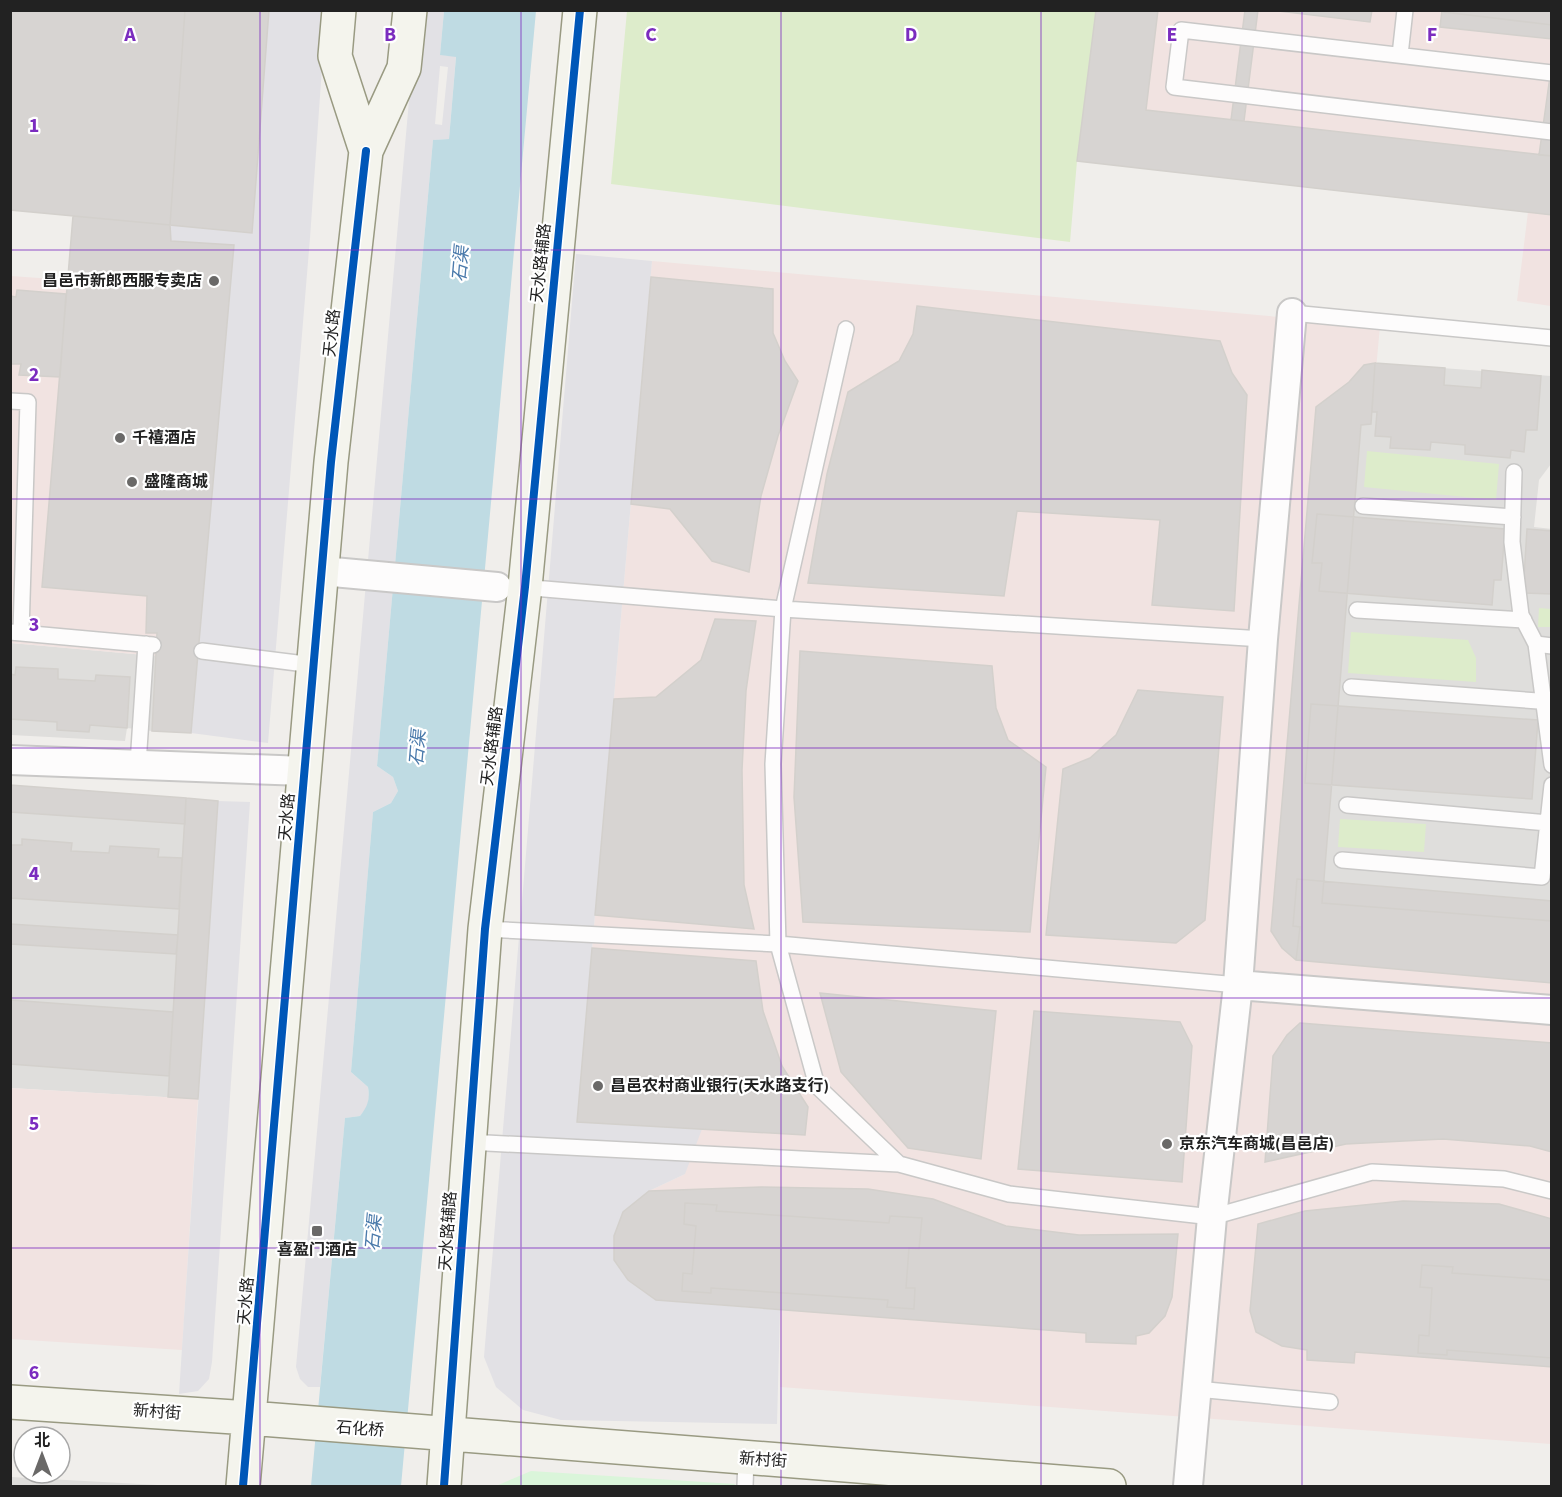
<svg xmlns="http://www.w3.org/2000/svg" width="1562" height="1497" font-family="'Source Sans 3','Noto Sans SC',sans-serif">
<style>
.residential{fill:#dfdedc}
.commercial{fill:#f1e3e1}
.grass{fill:#ddeccb}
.park{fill:#daf5da}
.plaza{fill:#e2e1e5;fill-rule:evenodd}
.water{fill:#bfdbe3}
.building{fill:#d7d4d2;stroke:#d3d0cc;stroke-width:1.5}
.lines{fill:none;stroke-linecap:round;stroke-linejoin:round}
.lane-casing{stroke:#c9c8c7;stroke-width:18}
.street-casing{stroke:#c9c8c7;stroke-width:32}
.secondary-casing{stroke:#999a82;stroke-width:36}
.lane{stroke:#fdfcfc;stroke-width:15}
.street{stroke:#fdfcfc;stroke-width:28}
.secondary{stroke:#f4f4ed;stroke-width:33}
.cycleway-casing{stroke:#fff;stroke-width:11}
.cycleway{stroke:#0057b8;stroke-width:8}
.grid{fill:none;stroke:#7b2cbf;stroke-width:1.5;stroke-opacity:0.55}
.poi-dot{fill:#6a6968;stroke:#fff;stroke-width:2}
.labels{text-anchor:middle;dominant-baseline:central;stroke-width:4.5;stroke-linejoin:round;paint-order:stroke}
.street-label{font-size:16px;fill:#222;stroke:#fff}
.poi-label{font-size:16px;font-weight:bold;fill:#222;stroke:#fff;text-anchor:start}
.water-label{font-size:18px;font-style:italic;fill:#4a7aab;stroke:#fff}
.grid-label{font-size:20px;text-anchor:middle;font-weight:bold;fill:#7b2cbf;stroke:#fff;stroke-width:4.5;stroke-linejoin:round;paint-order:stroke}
</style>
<rect width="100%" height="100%" fill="#f0eeeb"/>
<!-- residential -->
<path class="residential" d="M1375 363 1551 376V464L1539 480 1534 527 1552 529 1551 921 1322 903 1361 425 1371 424Z
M11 643 156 656 152 731 127 728 125 741 11 735Z
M10 785 218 801 198 1099 11 1088Z
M11 1477 158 1485V1486H11Z"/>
<!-- commercial -->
<path class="commercial" d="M1097 11H1551V306L1517 301 1528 212 1077 161Z
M652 261 1380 326 1371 424 1361 425 1322 902 1551 921V1444L780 1387V1310L656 1300 628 1280 614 1260 623 1212 649 1191 685 1174 577 1122Z
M10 276 68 280 42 586 147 596 146 632 157 633 156 656 11 643Z
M10 1088 198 1099 182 1350 11 1339Z"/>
<!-- grass -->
<path class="grass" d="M627 11H1097L1077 161 1070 242 611 184Z
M1367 451 1499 464 1496 500 1364 487Z
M1539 608 1551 609V627H1538Z
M1351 632 1468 640 1476 658V682L1348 673Z
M1340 819 1426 824 1424 852 1338 847Z"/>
<!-- park -->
<path class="park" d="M531 1471 735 1484 734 1486H496Z"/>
<!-- plaza -->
<path class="plaza" d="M269 11H326L310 238 268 743 191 733 234 245 171 241 170 225 252 232Z
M417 11H444L440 55 456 56 449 139 433 140 377 766 393 777 398 791 391 803 373 812 351 1072 368 1087 369 1097 367 1108 360 1116 345 1118 320 1387H308L300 1379 296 1367ZM440 66 448 67 442 125 435 124Z
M576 254 652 261 577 1121 702 1129 685 1174 649 1191 623 1212 614 1260 628 1280 656 1300 780 1310 777 1424 561 1420 523 1410 496 1387 484 1357Z
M218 801 250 802 212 1362 209 1379 198 1391 179 1394Z"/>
<!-- water -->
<path class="water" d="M444 11H536L401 1486H311L345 1118 360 1116C368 1106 370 1099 368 1087L351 1072 373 812 391 803 398 791 393 777 377 766 433 140 449 139 456 57 440 55Z"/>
<!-- building -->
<path class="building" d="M10 10H185L170 225 10 210Z
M185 10H269L252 233 170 225Z
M1096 10H1158L1146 110 1552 156V215L1077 161Z
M1245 10H1258L1244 121 1231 120Z
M1270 10H1372L1370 22Z
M1442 10H1552V39L1440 27Z
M1444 10H1552V25L1444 12Z
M1552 62V156L1539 155Z
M73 216 170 225 171 241 234 245 191 733 152 731 157 633H146L147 596 42 587Z
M651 277 773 289V333L785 361 798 381 778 436 761 496 749 572 712 561 670 509 631 504Z
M17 290 66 294 60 377 19 375 21 364H10V296L16 297Z
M917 306 1220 341 1232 373 1247 395 1234 611 1152 605 1160 520 1017 511 1004 596 808 583 827 474 848 392 899 361 913 334Z
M1375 363 1371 424 1361 425 1322 903 1552 921V983L1296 960 1282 948 1271 931 1316 407 1349 382 1364 365Z
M1375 363 1445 368 1444 385 1481 388 1482 370 1541 376 1537 430H1526L1524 452 1511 450 1510 458 1465 454V445L1431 442 1430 450 1390 448 1391 437 1375 436 1377 412H1372Z
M1317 514 1505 529 1501 580H1494L1492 605 1319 591 1322 563H1312Z
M1527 529 1552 531V594L1523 593Z
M715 619 756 621 746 691 742 770 744 885 754 929 595 915 614 699 656 697 701 660Z
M800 651 992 666 996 708 1008 740 1046 767 1030 932 803 922 794 797Z
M16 667 58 669V679L95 681 96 675 130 677 127 728 90 725 89 732 57 730V722L10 719V674L15 675Z
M1138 690 1223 697 1205 920 1176 943 1046 935 1063 769 1090 758 1116 735Z
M1311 704 1538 720 1532 799 1305 783Z
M10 785 186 798 185 824 10 812Z
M186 798 218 801 198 1099 168 1097Z
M22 839 72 843 71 851 109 853 110 846 159 849 158 857 182 858 179 909 10 898V845H22Z
M1297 879 1552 901V983L1296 960 1300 927 1293 926Z
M10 924 178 935 176 954 10 944Z
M592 948 756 961 763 1011 782 1066 808 1107 805 1135 577 1122Z
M820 993 996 1011 981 1159 908 1148 841 1072Z
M10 1000 173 1012 169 1076 10 1064Z
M1034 1011 1180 1022 1192 1046 1182 1182 1018 1169Z
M1300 1023 1552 1043V1152L1530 1146 1443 1139 1346 1144 1265 1162 1273 1056 1287 1035Z
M761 1187 868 1189 933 1199 1006 1226 1079 1235 1178 1234 1172 1297 1165 1316 1149 1333 1136 1336V1344L1086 1342V1333L656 1300 628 1280 614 1260V1236L623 1212 649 1191Z
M1403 1201 1499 1204 1552 1219V1367L1355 1352 1354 1363 1307 1360V1350L1282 1346 1256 1332 1250 1311 1258 1224 1305 1211Z
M685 1203 717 1205 716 1211 889 1223 890 1216 922 1218 919 1249 909 1248 906 1288H915L914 1309 887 1307 888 1300 711 1288V1293L682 1291 683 1273 692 1274 696 1226 684 1224Z
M1422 1265 1453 1267 1452 1273 1552 1280V1358L1447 1350V1355L1418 1353 1419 1335 1429 1336 1432 1288 1420 1287Z"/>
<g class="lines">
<defs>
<path id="lane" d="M1400 55 1405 10
M1552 73 1181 30 1174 87 1552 132
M1292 313 1552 338
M846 329 783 609 773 764 778 944 817 1086 899 1164 1009 1194 1212 1217 1372 1172 1504 1179 1552 1191
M10 401 28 402 21 632
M1514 472 1512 542 1521 615 1536 644 1552 765
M1363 506 1513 517
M521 587 783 609 1263 639
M1357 610 1524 620
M10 632 153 645
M1536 644 1552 646
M202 651 313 665
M1351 687 1552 702
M138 764 146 644
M1347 805 1548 823
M1342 860 1542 877 1552 785
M485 929 778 944 1238 985
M468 1142 899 1164
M1197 1389 1330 1402
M745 1486 746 1459"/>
<path id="street" d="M322 571 497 587
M10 760 304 771
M1238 985 1552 1010
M1188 1486 1212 1217 1238 985 1263 639 1292 313"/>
<path id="secondary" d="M339 10 335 56 366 151
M10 1402 249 1418 1109 1486
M243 1486 331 462 366 151 404 68 410 10
M444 1486 485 929 525 587 580 10"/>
</defs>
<!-- lane casing -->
<use href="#lane" class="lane-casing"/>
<!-- street casing -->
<use href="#street" class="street-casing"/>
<!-- secondary casing -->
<use href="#secondary" class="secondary-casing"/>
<!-- lane -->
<use href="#lane" class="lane"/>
<!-- street -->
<use href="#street" class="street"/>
<!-- secondary -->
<use href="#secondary" class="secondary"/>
<defs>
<path id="cycleway" d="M243 1486 331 462 366 151
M444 1486 485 929 525 587 580 10"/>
</defs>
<!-- cycleway casing -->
<use href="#cycleway" class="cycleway-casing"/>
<!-- cycleway -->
<use href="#cycleway" class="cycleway"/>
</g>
<!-- grid -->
<path class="grid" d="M260 10V1486M521 10V1486M781 10V1486M1041 10V1486M1302 10V1486M10 250H1552M10 499H1552M10 748H1552M10 998H1552M10 1248H1552"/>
<!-- markers -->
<g class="poi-dot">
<circle cx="214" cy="281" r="6"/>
<circle cx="120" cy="438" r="6"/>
<circle cx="132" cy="482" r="6"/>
<circle cx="598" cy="1086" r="6"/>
<circle cx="1167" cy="1144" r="6"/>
<rect x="311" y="1225" width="12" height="12" rx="3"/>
</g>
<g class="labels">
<!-- street labels -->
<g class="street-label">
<text transform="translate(541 263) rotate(-84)">天水路辅路</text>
<text transform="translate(332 333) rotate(-84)">天水路</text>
<text transform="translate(492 746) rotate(-83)">天水路辅路</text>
<text transform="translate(287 817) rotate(-85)">天水路</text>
<text transform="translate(448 1231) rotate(-86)">天水路辅路</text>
<text transform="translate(246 1301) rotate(-85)">天水路</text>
<text transform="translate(157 1412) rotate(4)">新村街</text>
<text transform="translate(360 1429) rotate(4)">石化桥</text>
<text transform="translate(763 1460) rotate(4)">新村街</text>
</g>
<!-- poi labels -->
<g class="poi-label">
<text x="202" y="281" text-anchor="end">昌邑市新郎西服专卖店</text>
<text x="132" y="438">千禧酒店</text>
<text x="144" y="482">盛隆商城</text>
<text x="610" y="1086">昌邑农村商业银行(天水路支行)</text>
<text x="1179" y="1144">京东汽车商城(昌邑店)</text>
<text x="317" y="1250" text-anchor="middle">喜盈门酒店</text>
</g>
<!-- water labels -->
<g class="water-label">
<text transform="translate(461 264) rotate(-85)">石渠</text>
<text transform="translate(418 748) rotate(-85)">石渠</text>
<text transform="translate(374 1233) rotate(-85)">石渠</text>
</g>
</g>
<g class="grid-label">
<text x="130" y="41">A</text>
<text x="390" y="41">B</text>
<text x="651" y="41">C</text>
<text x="911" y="41">D</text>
<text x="1172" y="41">E</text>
<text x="1432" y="41">F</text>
<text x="34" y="132">1</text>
<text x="34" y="381">2</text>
<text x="34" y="631">3</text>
<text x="34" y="880">4</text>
<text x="34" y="1130">5</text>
<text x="34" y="1379">6</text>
</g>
<!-- border -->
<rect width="1562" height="1497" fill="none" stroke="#222222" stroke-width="24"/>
<!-- north arrow -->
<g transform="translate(42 1455)"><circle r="28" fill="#ffffff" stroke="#a7a7a7" stroke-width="1.5"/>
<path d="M0-4.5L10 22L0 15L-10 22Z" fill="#6a6968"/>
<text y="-9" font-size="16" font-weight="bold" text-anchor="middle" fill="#222222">北</text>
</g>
</svg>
